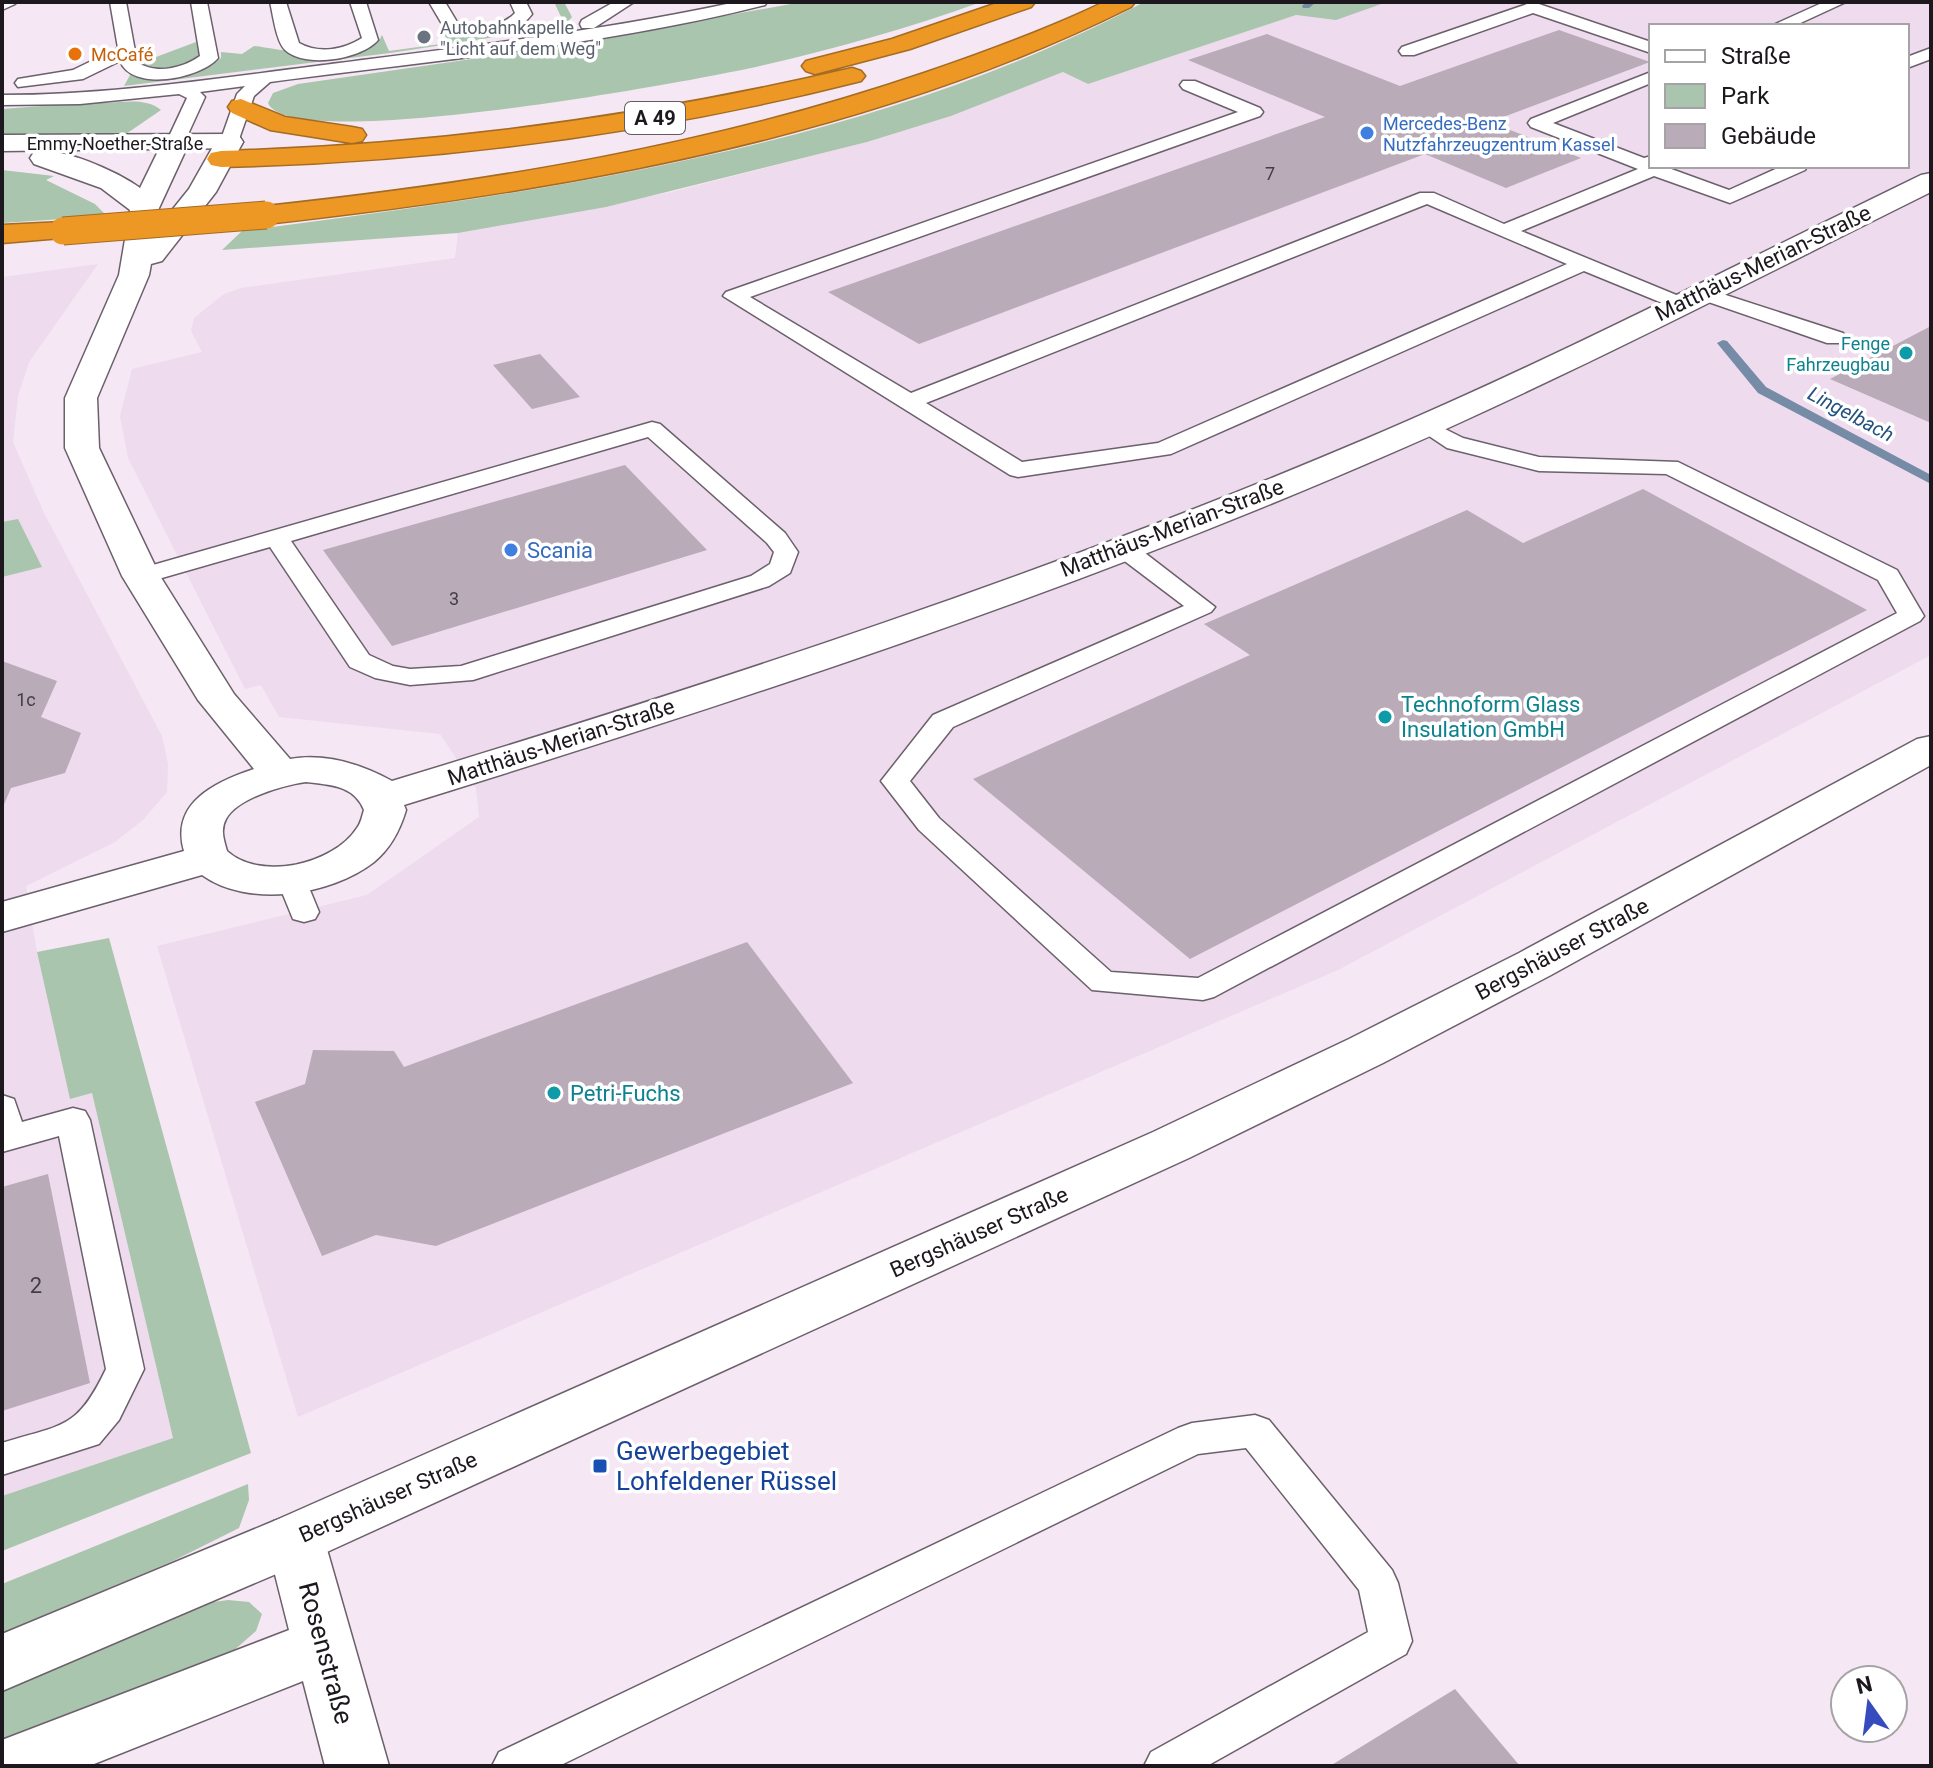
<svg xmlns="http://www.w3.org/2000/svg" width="1933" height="1768" font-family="Roboto,sans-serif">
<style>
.built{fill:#eedbee;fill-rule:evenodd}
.green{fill:#aac5ad}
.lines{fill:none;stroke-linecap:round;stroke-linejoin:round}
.stream{fill:#768ba5;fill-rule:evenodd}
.building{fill:#b9abb8}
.lane-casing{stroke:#6b606b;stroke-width:3}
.street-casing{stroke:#6b606b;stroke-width:3}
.secondary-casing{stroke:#6b606b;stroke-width:3}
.highway-casing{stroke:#a46b22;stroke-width:3}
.lane{fill:#fff;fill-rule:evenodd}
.street{fill:#fff;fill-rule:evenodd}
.secondary{fill:#fff;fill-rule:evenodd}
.highway{fill:#ed9725;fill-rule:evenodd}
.highway-bridge-casing{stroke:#a46b22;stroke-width:29;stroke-linecap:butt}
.highway-bridge{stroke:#ed9725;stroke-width:27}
.worship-dot{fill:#6b7280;stroke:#fff;stroke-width:3}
.food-dot{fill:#e8710a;stroke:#fff;stroke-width:3}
.shop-dot{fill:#3f7fe0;stroke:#fff;stroke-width:3}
.culture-dot{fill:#0f9aa8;stroke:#fff;stroke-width:3}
.transit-dot{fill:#1a4fb4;stroke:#fff;stroke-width:3}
.labels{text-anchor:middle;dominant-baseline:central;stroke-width:7;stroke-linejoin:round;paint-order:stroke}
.far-worship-label{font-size:18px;fill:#5b616d;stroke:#fff;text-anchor:start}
.far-food-label{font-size:18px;fill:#c56008;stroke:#fff;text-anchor:start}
.far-shop-label{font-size:18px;fill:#366cbe;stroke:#fff;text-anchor:start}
.far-street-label{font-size:18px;fill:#1d181d;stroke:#fff}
.number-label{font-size:18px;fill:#443d44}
.far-culture-label{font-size:18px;fill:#0d838f;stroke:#fff;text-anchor:end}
.shield{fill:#fff;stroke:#615d61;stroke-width:2}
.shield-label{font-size:20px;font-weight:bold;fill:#1d181d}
.far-water-label{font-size:20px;font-style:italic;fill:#23507e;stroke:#fff}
.street-label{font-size:22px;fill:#1d181d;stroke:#fff}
.shop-label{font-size:22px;fill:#366cbe;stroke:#fff;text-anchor:start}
.culture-label{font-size:22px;fill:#0d838f;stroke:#fff;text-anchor:start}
.near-number-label{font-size:22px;fill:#443d44}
.near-transit-label{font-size:26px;fill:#164399;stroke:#fff;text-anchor:start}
.near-street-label{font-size:26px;fill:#1d181d;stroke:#fff}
</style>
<rect width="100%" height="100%" fill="#f5e7f4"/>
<!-- built -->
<path class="built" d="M1387 2H1931V655L1338 970 298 1417 157 946 367 895 479 817 476 788 440 734 279 717 261 685 245 689 128 458 120 416 132 369 202 352 191 331 194 318 224 294 241 288 455 258 458 233 672 192 867 142 951 116 1063 72 1088 84 1296 15 1336 19ZM1651 26H1907V166H1651Z
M98 264 29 362 18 396 13 442 44 513 162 736 168 764 167 792 143 820 115 842 26 886 37 952 70 1098 92 1093 173 1438 2 1496V277Z"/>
<!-- green -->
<path class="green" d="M554 2H564L572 17 567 23 555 28 390 53 124 86 130 75C160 79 197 79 221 58V52L242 54 254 46C282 49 367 69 382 35L389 51 448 43 442 28C469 36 504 35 528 21L530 24 563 21Z
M802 2H981C909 28 835 49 760 66 699 80 291 156 268 103L273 93 298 84 528 51Z
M1144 2H1387L1336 20 1296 15 1088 84 1063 72 951 116 867 142 606 207 458 233 222 250 242 231C543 192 873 147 1144 2Z
M196 42 199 56C185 69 158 71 140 63Z
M107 101V103C124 102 147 98 161 110L126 134 2 137V109Z
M2 170 54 176 46 180 95 204 107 216 2 223Z
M18 519 42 567 2 577V522Z
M109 938 251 1453 2 1551V1496L173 1438 92 1093 70 1099 37 952Z
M248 1484 249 1500 239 1528 173 1561 2 1633V1584Z
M228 1600 249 1602 262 1614 256 1631 216 1666 2 1751V1691L207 1603Z"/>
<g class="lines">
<!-- stream -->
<path class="stream" d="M1306 2H1316L1309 8H1303L1302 6Z
M1723 340 1727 341 1766 387 1931 475V484L1758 393 1717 343Z"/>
</g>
<!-- building -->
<path class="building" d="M1559 30 1650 62 1490 122 1581 158 1506 188 1425 154 919 344 828 292 1325 117 1188 60 1267 34 1400 86Z
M1931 326V423L1830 379Z
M540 354 580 397 532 409 493 365Z
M625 465 707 550 392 646 323 550Z
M1643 489 1867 610 1190 959 973 779 1250 655 1204 624 1467 510 1523 543Z
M2 661 57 681 41 717 81 733 65 773 11 788 2 809Z
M747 942 853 1083 436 1246 376 1235 322 1256 255 1102 305 1084 313 1050 394 1051 404 1067Z
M48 1174 90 1383 2 1411V1187Z
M1455 1689 1520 1766H1330Z"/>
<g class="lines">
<defs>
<path id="lane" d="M2 2H14L15 4 2 10Z
M110 2H126L137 62C156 75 183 68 200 56L191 2H207L218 58C200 79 132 92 120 61L83 79 18 87 15 83 18 79 73 70 118 48Z
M270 2H286L299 43C319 54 343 50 362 38L350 2H366L378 40C362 59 305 69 285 50 276 41 273 14 270 2Z
M429 2H445L457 22C477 27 500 29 515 13L510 2H526L532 14C512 41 475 37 445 29Z
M614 2H634L594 28H582L580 24 582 20Z
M736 2H767L765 5C603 46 435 60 270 82L254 96 238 142 229 148 220 142 237 94 245 86 200 92 205 97 184 143 175 149 166 143 187 98 179 94 80 104 2 105V95C108 95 211 79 316 66 456 48 597 32 736 2Z
M1533 2 1651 42V53L1533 13 1414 55H1402L1399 51 1402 47Z
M1824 2H1846L1794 26H1771Z
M1931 48V59L1907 68V57Z
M1651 72V83L1553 123 1644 158 1651 156V166H1663L1729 190 1782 166H1807L1805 170 1730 203 1654 176 1521 231 1686 299 1690 303 1686 307H1672L1584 271 1171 454 1018 477 1010 475 723 296 726 292 1238 112 1183 89 1180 85 1183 81H1195L1260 108 1263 112 1260 116 750 297 911 393 1420 193H1434L1504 224 1638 169 1531 127 1528 123 1531 119ZM1427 204 1567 264 1158 443 1022 462 926 403Z
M1701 287 1843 333 1846 338 1843 343H1827L1694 297 1691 293 1694 289Z
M1425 419 1463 438 1539 457 1678 462 1897 570 1924 616 1920 621 1214 997 1203 1000 1092 990 919 830 881 781 933 715 1184 606 1114 553 1111 548 1114 543H1132L1215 607 1211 612 953 727 910 781 939 818 1111 972 1198 978 1897 613 1878 580 1666 474 1539 471 1447 448 1414 426 1417 421Z
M652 422 660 424 785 533 798 552 790 573 769 586 473 680 410 685 375 678 350 667 270 547 141 584 132 581 128 576 132 571ZM648 437 767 543 774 552 770 564 751 576 461 666 410 669 393 666 369 655 291 541Z
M292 870 303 873 319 912 315 919 304 922 293 919 277 880 281 873Z
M2 1095 14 1099 22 1122 73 1108 85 1111 90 1120 144 1369 119 1420 99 1444 2 1475V1443C63 1424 77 1430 106 1369L59 1136 2 1152Z
M1255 1415 1269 1420 1392 1570 1398 1583 1412 1641 1406 1654 1207 1766H1144L1151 1752 1368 1632 1359 1590 1246 1448 1198 1454 559 1766H492L499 1752 1178 1428 1192 1423Z"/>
<path id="street" d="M229 134 239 136 243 142 216 192 162 261 151 264 149 275 97 398 99 448 160 576 234 694 290 759C325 753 361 764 392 781 722 681 1050 573 1368 438 1556 358 1737 264 1921 175L1931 173V192C1753 280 1577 372 1394 452 1073 592 739 701 404 805L406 810C400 830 391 848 374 862 330 896 248 908 202 875L2 932V902L184 851C170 803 215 782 254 769L198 700 122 576 65 448V398L119 275 130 210 101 188 34 164 30 158 34 152C61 146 118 172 140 188L165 137H185L189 143 159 208 156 230 189 189 219 136ZM306 782C330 785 354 785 364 810 362 816 361 823 357 828 333 865 260 881 227 851 224 840 220 830 226 819 237 798 284 785 306 782Z
M295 1514 316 1521 324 1539 389 1766H325L303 1681 89 1766H2V1740L289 1630 266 1539 274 1521Z"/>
<path id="secondary" d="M229 134 239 136 243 142 239 148 2 151V135Z
M1931 736V765L1551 975 1383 1063 1189 1158 316 1557 2 1691V1634L274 1521 1153 1132 1349 1039 1519 953 1917 739Z"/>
<path id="highway" d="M1000 2H1035L1031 7 910 49 815 74 806 71 802 66 806 61 892 39Z
M1104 2H1135L1131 7C867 139 557 192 266 224L256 221 252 215 256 209 266 206C490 182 710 146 924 73 985 52 1046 30 1104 2Z
M852 68 861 71 865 76 861 81C651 134 438 162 221 167L211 165 207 159 211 153 221 151C435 145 643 117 852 68Z
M241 99 285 117 352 127 362 129 366 135 362 141 352 143 270 130 232 113 228 107 232 101Z
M63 222 73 225 78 231 73 237 2 243V225Z"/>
</defs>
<!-- lane casing -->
<use href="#lane" class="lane-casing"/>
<!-- street casing -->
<use href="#street" class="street-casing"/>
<!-- secondary casing -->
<use href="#secondary" class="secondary-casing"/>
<!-- highway casing -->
<use href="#highway" class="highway-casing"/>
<!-- lane -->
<use href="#lane" class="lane"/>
<!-- street -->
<use href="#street" class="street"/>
<!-- secondary -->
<use href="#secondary" class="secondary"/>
<!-- highway -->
<use href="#highway" class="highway"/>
<defs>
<path id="highway-bridge" d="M63 231 266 215"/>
</defs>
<!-- highway-bridge casing -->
<use href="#highway-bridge" class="highway-bridge-casing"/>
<!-- highway-bridge -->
<use href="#highway-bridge" class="highway-bridge"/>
</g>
<!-- markers -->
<circle class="worship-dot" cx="424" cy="37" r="8"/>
<circle class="food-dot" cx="75" cy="54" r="8"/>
<g class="shop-dot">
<circle cx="1367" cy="133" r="8"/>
<circle cx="511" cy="550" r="8"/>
</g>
<g class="culture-dot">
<circle cx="1906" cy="353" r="8"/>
<circle cx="1385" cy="717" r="8"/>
<circle cx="554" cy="1093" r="8"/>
</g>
<rect class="transit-dot" x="592" y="1458" width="16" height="16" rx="4"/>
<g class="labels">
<!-- far-worship labels -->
<g class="far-worship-label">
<text x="440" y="27">Autobahnkapelle<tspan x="440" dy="21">"Licht auf dem Weg"</tspan></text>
</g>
<!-- far-food labels -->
<g class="far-food-label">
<text x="91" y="54">McCafé</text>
</g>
<!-- far-shop labels -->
<g class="far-shop-label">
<text x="1383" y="123">Mercedes-Benz<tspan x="1383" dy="21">Nutzfahrzeugzentrum Kassel</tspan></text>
</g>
<!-- far-street labels -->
<g class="far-street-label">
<text x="115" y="143">Emmy-Noether-Straße</text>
</g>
<!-- number labels -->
<g class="number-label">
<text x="1270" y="173">7</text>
<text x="454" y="598">3</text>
<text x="26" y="699">1c</text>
</g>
<!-- far-culture labels -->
<g class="far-culture-label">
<text x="1890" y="343">Fenge<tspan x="1890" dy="21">Fahrzeugbau</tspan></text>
</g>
<!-- shield labels -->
<rect class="shield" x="625" y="102" width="60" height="32" rx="6"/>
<g class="shield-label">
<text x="655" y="118">A 49</text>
</g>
<!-- far-water labels -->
<g class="far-water-label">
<text transform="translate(1851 414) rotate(28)">Lingelbach</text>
</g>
<!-- street labels -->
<g class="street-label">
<text transform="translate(1763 263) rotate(-26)">Matthäus-Merian-Straße</text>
<text transform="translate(1172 528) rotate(-21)">Matthäus-Merian-Straße</text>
<text transform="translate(561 742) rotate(-18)">Matthäus-Merian-Straße</text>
<text transform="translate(1562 949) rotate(-28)">Bergshäuser Straße</text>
<text transform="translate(979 1232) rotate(-24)">Bergshäuser Straße</text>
<text transform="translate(388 1497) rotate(-24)">Bergshäuser Straße</text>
</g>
<!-- shop labels -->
<g class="shop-label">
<text x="527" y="550">Scania</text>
</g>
<!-- culture labels -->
<g class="culture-label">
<text x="1401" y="704">Technoform Glass<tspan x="1401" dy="25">Insulation GmbH</tspan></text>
<text x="570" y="1093">Petri-Fuchs</text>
</g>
<!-- near-number labels -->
<g class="near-number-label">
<text x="36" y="1285">2</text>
</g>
<!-- near-transit labels -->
<g class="near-transit-label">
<text x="616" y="1451">Gewerbegebiet<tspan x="616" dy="30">Lohfeldener Rüssel</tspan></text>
</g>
<!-- near-street labels -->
<g class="near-street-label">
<text transform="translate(326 1653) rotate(75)">Rosenstraße</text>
</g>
</g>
<!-- border -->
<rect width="1933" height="1768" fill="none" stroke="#1d181d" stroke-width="8"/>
<!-- legend -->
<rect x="1649" y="24" width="260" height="144" fill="#ffffff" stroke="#a5a3a5" stroke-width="2"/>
<rect x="1665" y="50" width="40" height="12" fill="#ffffff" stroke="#a5a3a5" stroke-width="2"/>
<text x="1721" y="64" font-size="24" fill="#1d181d">Straße</text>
<rect x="1665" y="84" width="40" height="24" fill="#aac5ad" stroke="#a5a3a5" stroke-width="2"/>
<text x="1721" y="104" font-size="24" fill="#1d181d">Park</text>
<rect x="1665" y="124" width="40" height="24" fill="#b9abb8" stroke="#a5a3a5" stroke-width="2"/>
<text x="1721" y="144" font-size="24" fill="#1d181d">Gebäude</text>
<!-- north arrow -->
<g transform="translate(1869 1704) rotate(346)"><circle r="38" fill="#ffffff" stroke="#a5a3a5" stroke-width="2"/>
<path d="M0-6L14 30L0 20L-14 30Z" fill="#364cbe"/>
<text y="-12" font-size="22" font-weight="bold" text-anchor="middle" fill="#1d181d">N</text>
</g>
</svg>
